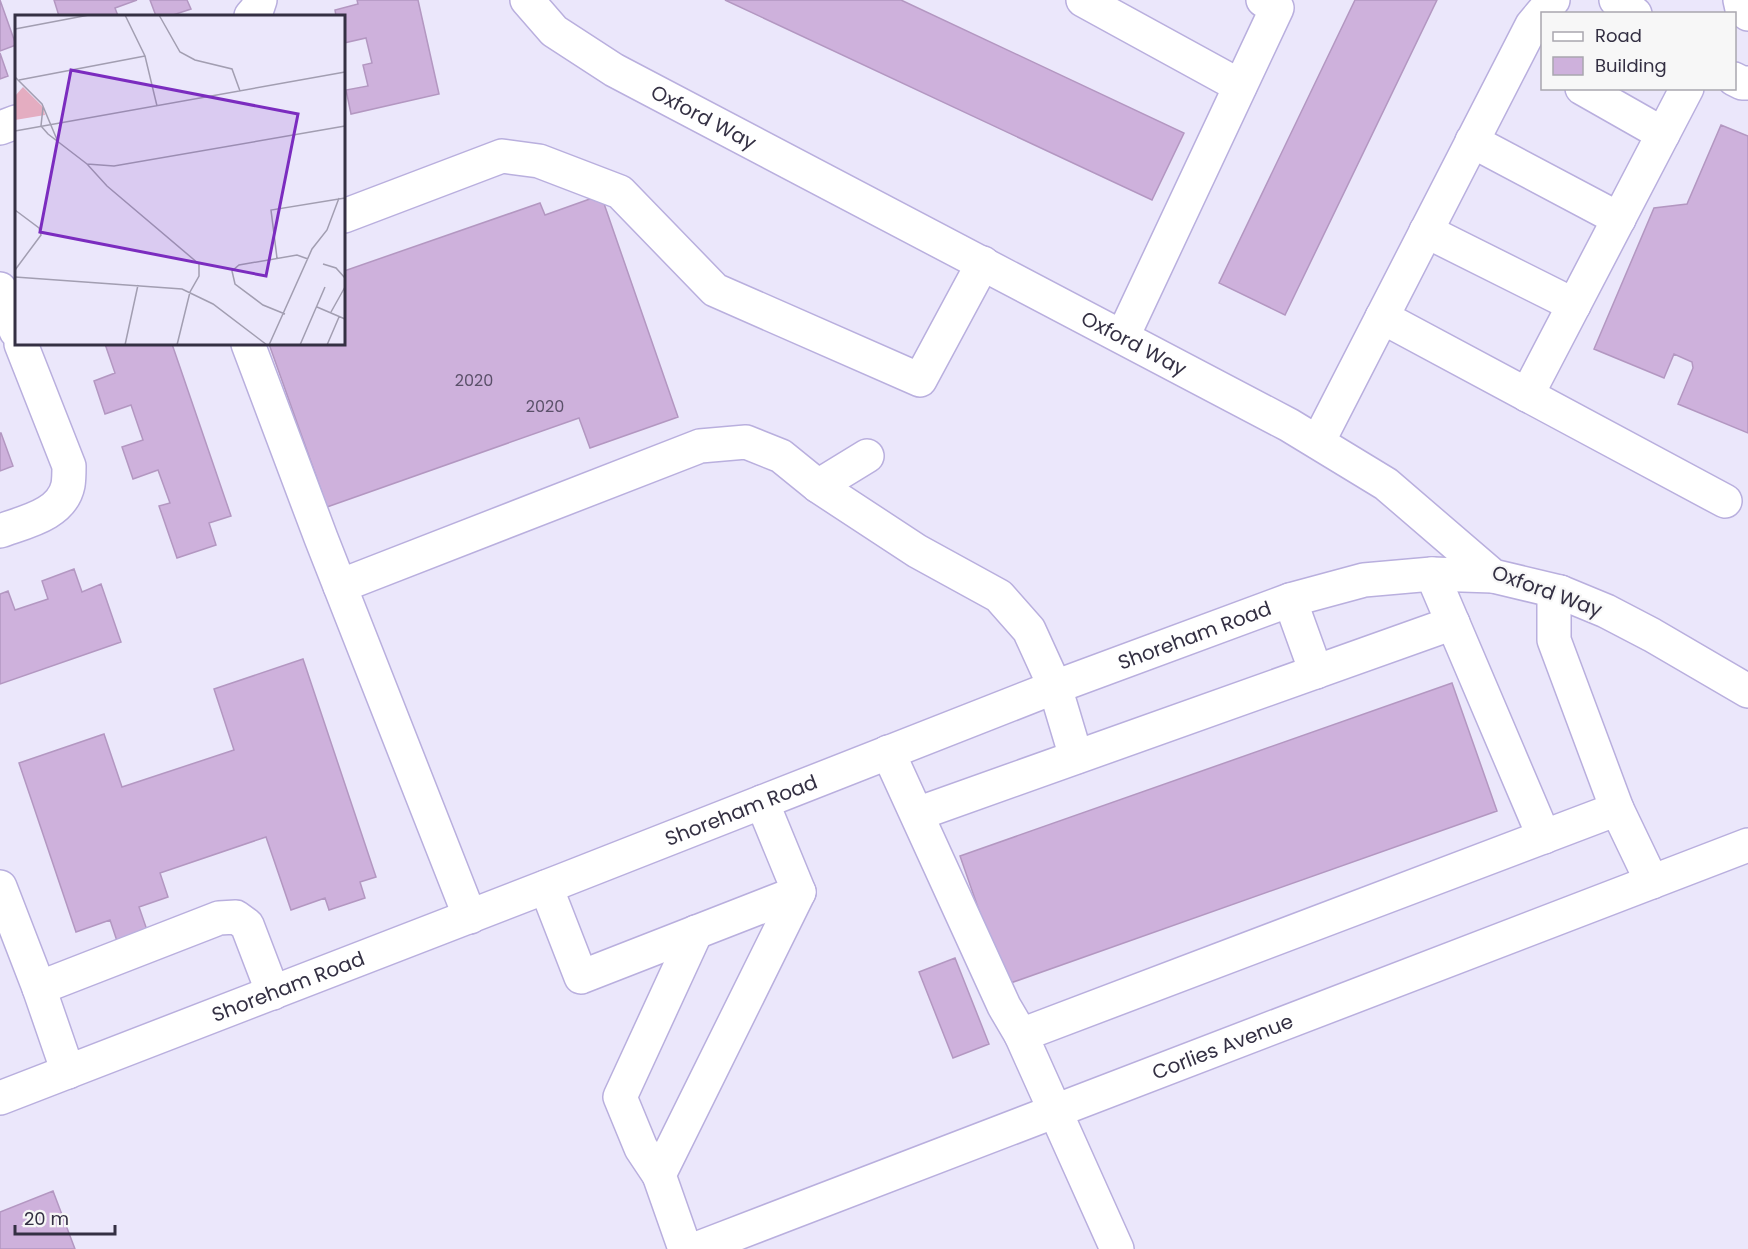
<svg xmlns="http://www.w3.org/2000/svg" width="1748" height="1249" font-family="Poppins,sans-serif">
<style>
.building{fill:#ceb1dc;stroke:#b397c1;stroke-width:1.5}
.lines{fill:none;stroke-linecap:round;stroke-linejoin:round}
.minor-casing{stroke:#b9afde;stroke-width:36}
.highway-casing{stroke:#b9afde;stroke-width:36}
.minor{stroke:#fff;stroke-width:33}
.highway{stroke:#fff;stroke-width:33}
.labels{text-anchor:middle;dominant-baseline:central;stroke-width:4.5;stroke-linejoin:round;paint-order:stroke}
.number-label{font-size:16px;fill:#5a5069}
.street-label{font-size:20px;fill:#343043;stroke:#f7f7f7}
.inset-road{fill:none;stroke:#a29eb1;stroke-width:1.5}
.view{fill:#7b2cbf;fill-opacity:0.15;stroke:#7b2cbf;stroke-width:3}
.inset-edge{fill:none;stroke:#343043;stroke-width:3}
</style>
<rect width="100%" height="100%" fill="#ebe7fb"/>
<!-- building -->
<path class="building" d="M0 0 16 45 0 51Z
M54 0H137L115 8 118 16H59Z
M150 0H187L191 9 170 16H156Z
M357 0H418L439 94 351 114 346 90 368 86 363 65 372 63 366 38 344 43V16H336L335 10 358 4Z
M725 0H901L1184 133 1152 200Z
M1355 0H1437L1285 315 1219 283Z
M0 53 8 76 0 79Z
M1721 125 1748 136V433L1678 404 1693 368 1692 362 1674 354 1664 378 1594 349 1654 208 1687 204Z
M601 195 678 417 590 448 579 418 327 507 269 344H344V271L540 203 545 215Z
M105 344H172L231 516 209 523 216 545 177 558 159 506 170 503 158 470 133 479 122 447 143 440 131 405 105 414 94 381 115 373Z
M0 433H1L13 466 0 471Z
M74 569 82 592 101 584 121 642 0 684V594L8 591 15 610 48 599 42 581Z
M303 659 376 877 360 882 365 898 329 910 325 898 291 910 266 837 160 873 168 897 139 907 148 933 118 944 110 920 76 932 19 763 104 734 122 787 234 750 214 689Z
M1452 683 1497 811 1005 985 960 856Z
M955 958 989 1044 953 1058 919 972Z
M53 1191 75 1249H0V1212Z"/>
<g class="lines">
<defs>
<g id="minor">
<path id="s1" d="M527 0 554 31 614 70 1289 425 1386 484 1493 576 1560 592 1606 611 1652 635 1748 691"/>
<path d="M1083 0 1240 86"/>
<path d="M1616 0 1635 14"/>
<path d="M1740 0 1742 9 1748 14"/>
<path d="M251 16 257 9 260 0"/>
<path d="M1734 79 1742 83H1748"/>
<path d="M1582 88 1663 134"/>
<path d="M0 128 16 122"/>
<path d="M1472 141 1619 219"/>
<path d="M344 216 502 156 539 161 620 192 715 290 920 380 983 263"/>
<path d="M1426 231 1574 305"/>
<path d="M0 289 16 331"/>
<path d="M1382 317 1725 501"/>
<path d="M1123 336 1277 8 1263 0"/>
<path d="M248 344 321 538 470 917"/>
<path d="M1527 395 1687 88"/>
<path d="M1318 442 1532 25 1553 0"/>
<path d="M818 486 917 551 999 596 1029 630 1055 687 1076 757"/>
<path d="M0 531C24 522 62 515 68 485 69 479 69 472 69 466L21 344"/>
<path d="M1432 574 1544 837"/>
<path d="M340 586 700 446 746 442 781 456 818 486 867 456"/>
<path d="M1560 592 1554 602V640L1617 809"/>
<path d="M1290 600 1316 672"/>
<path d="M888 752 1004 1006 1021 1035"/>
<path d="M917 814 1453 623"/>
<path d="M0 887 39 988 68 1072"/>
<path d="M546 887 581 977 799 892 762 802"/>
<path d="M39 988 219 918 236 917 247 925 273 993"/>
<path id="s2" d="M0 1098 561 881 1055 687 1290 600 1364 580 1432 574 1493 576"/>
<path d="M659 1175 641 1148 620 1097 696 932"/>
<path d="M685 1249 659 1175 799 892"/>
<path d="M1117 1249 1021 1035 1617 809 1652 882"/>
</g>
<g id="highway">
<path id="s3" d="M696 1249 1748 845"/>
</g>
</defs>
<!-- minor casing -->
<use href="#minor" class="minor-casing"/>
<!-- highway casing -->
<use href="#highway" class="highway-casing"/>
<!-- minor -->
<use href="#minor" class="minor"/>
<!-- highway -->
<use href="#highway" class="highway"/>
</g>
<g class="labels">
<!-- number labels -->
<g class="number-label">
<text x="474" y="380">2020</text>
<text x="545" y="406">2020</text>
</g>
<!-- street labels -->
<g class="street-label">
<text stroke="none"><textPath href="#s1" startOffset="214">Oxford Way</textPath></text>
<text stroke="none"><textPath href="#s1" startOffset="700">Oxford Way</textPath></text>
<text transform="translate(1547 591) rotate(20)">Oxford Way</text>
<text stroke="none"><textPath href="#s2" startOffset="1281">Shoreham Road</textPath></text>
<text stroke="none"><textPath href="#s2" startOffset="795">Shoreham Road</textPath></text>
<text stroke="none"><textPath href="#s2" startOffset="309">Shoreham Road</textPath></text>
<text stroke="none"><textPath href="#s3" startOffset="564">Corlies Avenue</textPath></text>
</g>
</g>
<!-- overview -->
<g transform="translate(15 15)">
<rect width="330" height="330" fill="#ebe7fb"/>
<path d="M8 72 28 92 30 100 0 105V81Z" fill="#e4adc1"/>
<path class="inset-road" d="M110 0 130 41 142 91M144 0 165 37 180 45 217 54 225 76M0 14 74 0M0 62 27 89 43 127M4 65 130 41M28 92 26 111 33 119 72 149 92 171 184 249V261L175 277 162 330M0 116 330 57M72 149 99 151 330 111M0 195 24 213 26 220 0 255M262 243 256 195 330 183M308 249 321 253 330 263M0 262 167 274 198 289 252 330M302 292 330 304M316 297 330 272M270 299 248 290 220 269 217 256 224 250 282 240 293 244M110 330 123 270M254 330 297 234 312 215 324 183M285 330 310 272M312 330 324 302"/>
<path class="view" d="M56 55 283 99 251 261 25 217Z"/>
<rect width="330" height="330" class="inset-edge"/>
</g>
<!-- legend -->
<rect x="1541" y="12" width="195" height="78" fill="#f7f7f7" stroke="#a9a7af" stroke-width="1.5"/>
<rect x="1553" y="32" width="30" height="9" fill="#ffffff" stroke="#a9a7af" stroke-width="1.5"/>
<text x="1595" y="42" font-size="18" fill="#343043">Road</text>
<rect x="1553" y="57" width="30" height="18" fill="#ceb1dc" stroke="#a9a7af" stroke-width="1.5"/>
<text x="1595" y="72" font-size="18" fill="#343043">Building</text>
<!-- scale -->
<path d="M15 1225v9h100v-9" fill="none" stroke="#343043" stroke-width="3"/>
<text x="24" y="1225" font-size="18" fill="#343043" stroke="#f7f7f7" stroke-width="4.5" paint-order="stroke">20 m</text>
</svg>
